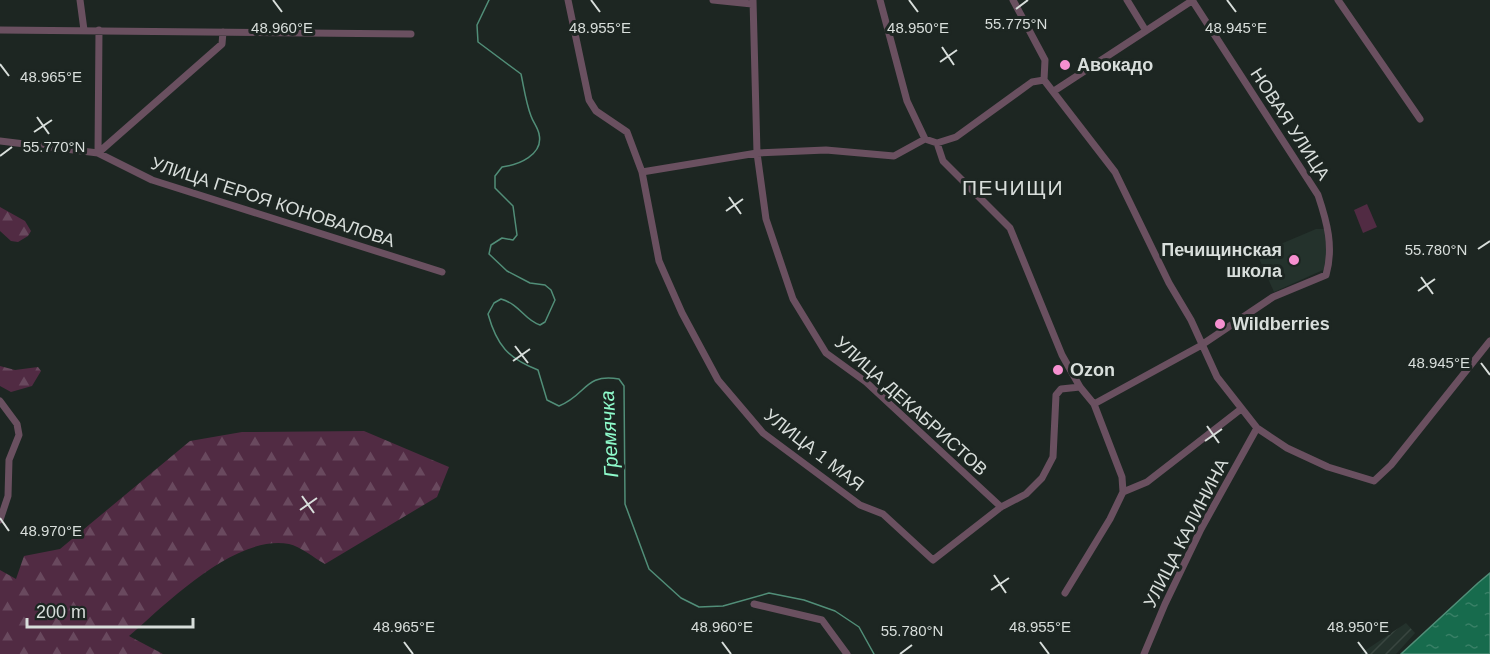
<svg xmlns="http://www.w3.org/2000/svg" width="1490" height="654" font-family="Helvetica,sans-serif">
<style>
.built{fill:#24322c}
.industrial{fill:url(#industrial-furrows)}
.forest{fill:url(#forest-firs)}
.garden{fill:#512b43}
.water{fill:url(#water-ripples);stroke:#518e78;stroke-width:1.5}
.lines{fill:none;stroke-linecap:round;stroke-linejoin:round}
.stream{stroke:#518e78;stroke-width:1.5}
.minor{stroke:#6a5060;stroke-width:7}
.ticks{fill:none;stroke:#d8dedb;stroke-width:2}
.poi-dot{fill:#f690d0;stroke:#1d2622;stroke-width:2}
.labels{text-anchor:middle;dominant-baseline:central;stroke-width:6;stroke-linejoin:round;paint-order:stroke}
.poi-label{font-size:18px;font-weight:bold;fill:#d8dedb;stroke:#1d2622;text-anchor:start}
.street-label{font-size:18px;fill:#d8dedb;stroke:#1d2622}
.water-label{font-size:20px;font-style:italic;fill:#8efbcb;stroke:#1d2622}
.quarter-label{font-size:21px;letter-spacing:1.5px;fill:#d8dedb;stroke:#1d2622}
.ticks-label{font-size:15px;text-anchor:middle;fill:#d8dedb;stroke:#1d2622;stroke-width:6;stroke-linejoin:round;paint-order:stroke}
</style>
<defs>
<pattern id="industrial-furrows" width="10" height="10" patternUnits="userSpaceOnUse" patternTransform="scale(1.5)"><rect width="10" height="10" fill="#24322c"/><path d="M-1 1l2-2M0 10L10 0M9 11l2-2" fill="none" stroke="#394640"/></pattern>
<pattern id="forest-firs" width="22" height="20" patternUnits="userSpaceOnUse" patternTransform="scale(1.5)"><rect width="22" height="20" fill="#512b43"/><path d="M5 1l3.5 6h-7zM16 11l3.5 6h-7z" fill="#69495e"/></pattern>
<pattern id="water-ripples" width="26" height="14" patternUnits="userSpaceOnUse" patternTransform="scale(1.5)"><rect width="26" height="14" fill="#176b4d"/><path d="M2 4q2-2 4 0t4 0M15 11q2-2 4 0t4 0" fill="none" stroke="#388066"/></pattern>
</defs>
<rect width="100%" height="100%" fill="#1d2622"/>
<!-- built -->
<path class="built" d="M1316 229H1326L1327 265 1323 270 1274 292 1257 254Z"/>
<!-- industrial -->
<path class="industrial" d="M1406 623 1415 633 1396 654H1360Z"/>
<!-- forest -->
<path class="forest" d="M0 207 25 221 31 231 28 236 18 242 11 241 0 231Z
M0 366 15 370 38 367 41 371 32 386 11 392 0 386Z
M364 431 449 467 437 497 325 564C314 558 300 546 289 544 235 534 166 604 129 636L163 654H0V570L16 579 24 556 60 549 190 441 242 432Z"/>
<!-- garden -->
<path class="garden" d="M1367 204 1377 227 1363 233 1354 210Z"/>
<!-- water -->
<path class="water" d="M1490 573V654H1401L1478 583Z"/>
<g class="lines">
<!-- stream -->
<path class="stream" d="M489 0 477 25 478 42 521 74C524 88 526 103 531 116 533 122 538 128 539 134 544 155 518 165 502 167L495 176V188L513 206 517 235 513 240 502 238 491 245 489 254 507 271 530 283 545 285 551 290 555 300 545 322 540 325C524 320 521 305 501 299L494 303 488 314C497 346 508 358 538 370L547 400 559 406C587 395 584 373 619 379L624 386 625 504 649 569 681 598 699 607 723 606 769 593 804 600 835 611 859 627 874 654"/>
<!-- minor -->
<path class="minor" d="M80 0 84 30
M568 0 589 100 596 111 627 132 642 172 659 261 682 313 718 380 763 433 860 505 883 514 933 560 1001 507 1026 494 1042 478 1053 457 1056 395 1061 389 1080 387
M713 0 752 4
M753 0 757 153 766 219 793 299 826 353 866 382 1001 507
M880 0 907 101 925 139
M1013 0 1045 60 1044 80 1115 172 1169 283 1191 320 1217 377 1257 428 1287 448 1328 467 1374 481 1391 465 1490 341
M1127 0 1146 31
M1338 0 1420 119
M0 30 411 34
M1054 91 1193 0
M0 141 98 153 152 180 442 272
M937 143 943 161 1010 228 1062 355 1080 387 1094 404 1122 477 1123 492
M98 153 222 44 223 32
M98 153 99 30
M642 172 757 153 826 150 894 156 925 139 937 143 956 137 1032 82 1044 80
M0 401 17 424 19 435 9 460 8 496 0 520
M1094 404 1200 346 1273 297 1326 275C1334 247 1327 222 1318 195L1192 0
M1065 593 1110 519 1123 492 1147 482 1241 409
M754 604 822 620 847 654
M1144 654 1165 604 1201 529 1257 428"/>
</g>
<!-- ticks -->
<path class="ticks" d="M273 0 282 12M591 0 600 12M909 0 918 12M1227 0 1236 12M1016 9 1028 0M942 47 954 65M940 62 957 50M0 64 9 76M37 117 49 134M34 132 52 120M0 156 12 147M729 197 741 214M726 211 743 199M1478 249 1490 241M1421 277 1433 294M1418 291 1435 279M515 346 528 363M513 361 530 349M1481 363 1490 375M1207 426 1219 443M1205 441 1222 429M302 496 314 513M300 510 317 498M0 518 9 531M994 575 1006 593M991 590 1009 578M404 642 413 654M722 642 731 654M1040 642 1049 654M1358 642 1367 654M900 654 912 645"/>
<!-- markers -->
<g class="poi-dot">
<circle cx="1065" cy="65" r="6"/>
<circle cx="1294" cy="260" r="6"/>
<circle cx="1220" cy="324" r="6"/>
<circle cx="1058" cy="370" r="6"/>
</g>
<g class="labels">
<!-- poi labels -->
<g class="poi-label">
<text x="1077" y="65">Авокадо</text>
<text x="1282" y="250" text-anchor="end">Печищинская<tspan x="1282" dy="21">школа</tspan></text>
<text x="1232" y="324">Wildberries</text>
<text x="1070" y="370">Ozon</text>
</g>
<!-- street labels -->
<g class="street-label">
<text transform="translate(1290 124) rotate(57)">НОВАЯ УЛИЦА</text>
<text transform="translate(273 202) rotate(18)">УЛИЦА ГЕРОЯ КОНОВАЛОВА</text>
<text transform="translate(911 406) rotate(42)">УЛИЦА ДЕКАБРИСТОВ</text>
<text transform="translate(814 450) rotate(38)">УЛИЦА 1 МАЯ</text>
<text transform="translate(1186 533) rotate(-63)">УЛИЦА КАЛИНИНА</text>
</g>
<!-- water labels -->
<g class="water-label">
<text transform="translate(609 434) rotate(-93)">Гремячка</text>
</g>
<!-- quarter labels -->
<g class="quarter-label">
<text x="1013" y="187">ПЕЧИЩИ</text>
</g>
</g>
<g class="ticks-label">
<text x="1016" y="29">55.775°N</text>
<text x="600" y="33">48.955°E</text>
<text x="1236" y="33">48.945°E</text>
<text x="282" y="33">48.960°E</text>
<text x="918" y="33">48.950°E</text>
<text x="51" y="82">48.965°E</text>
<text x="54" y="152">55.770°N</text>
<text x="1436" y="255">55.780°N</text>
<text x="1439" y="368">48.945°E</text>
<text x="51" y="536">48.970°E</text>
<text x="404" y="632">48.965°E</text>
<text x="722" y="632">48.960°E</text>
<text x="1040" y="632">48.955°E</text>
<text x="1358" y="632">48.950°E</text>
<text x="912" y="636">55.780°N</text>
</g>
<!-- scale -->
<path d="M27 618v9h166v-9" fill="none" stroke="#d8dedb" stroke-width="3"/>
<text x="36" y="618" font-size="18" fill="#d8dedb" stroke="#1d2622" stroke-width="4.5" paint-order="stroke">200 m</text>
</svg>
